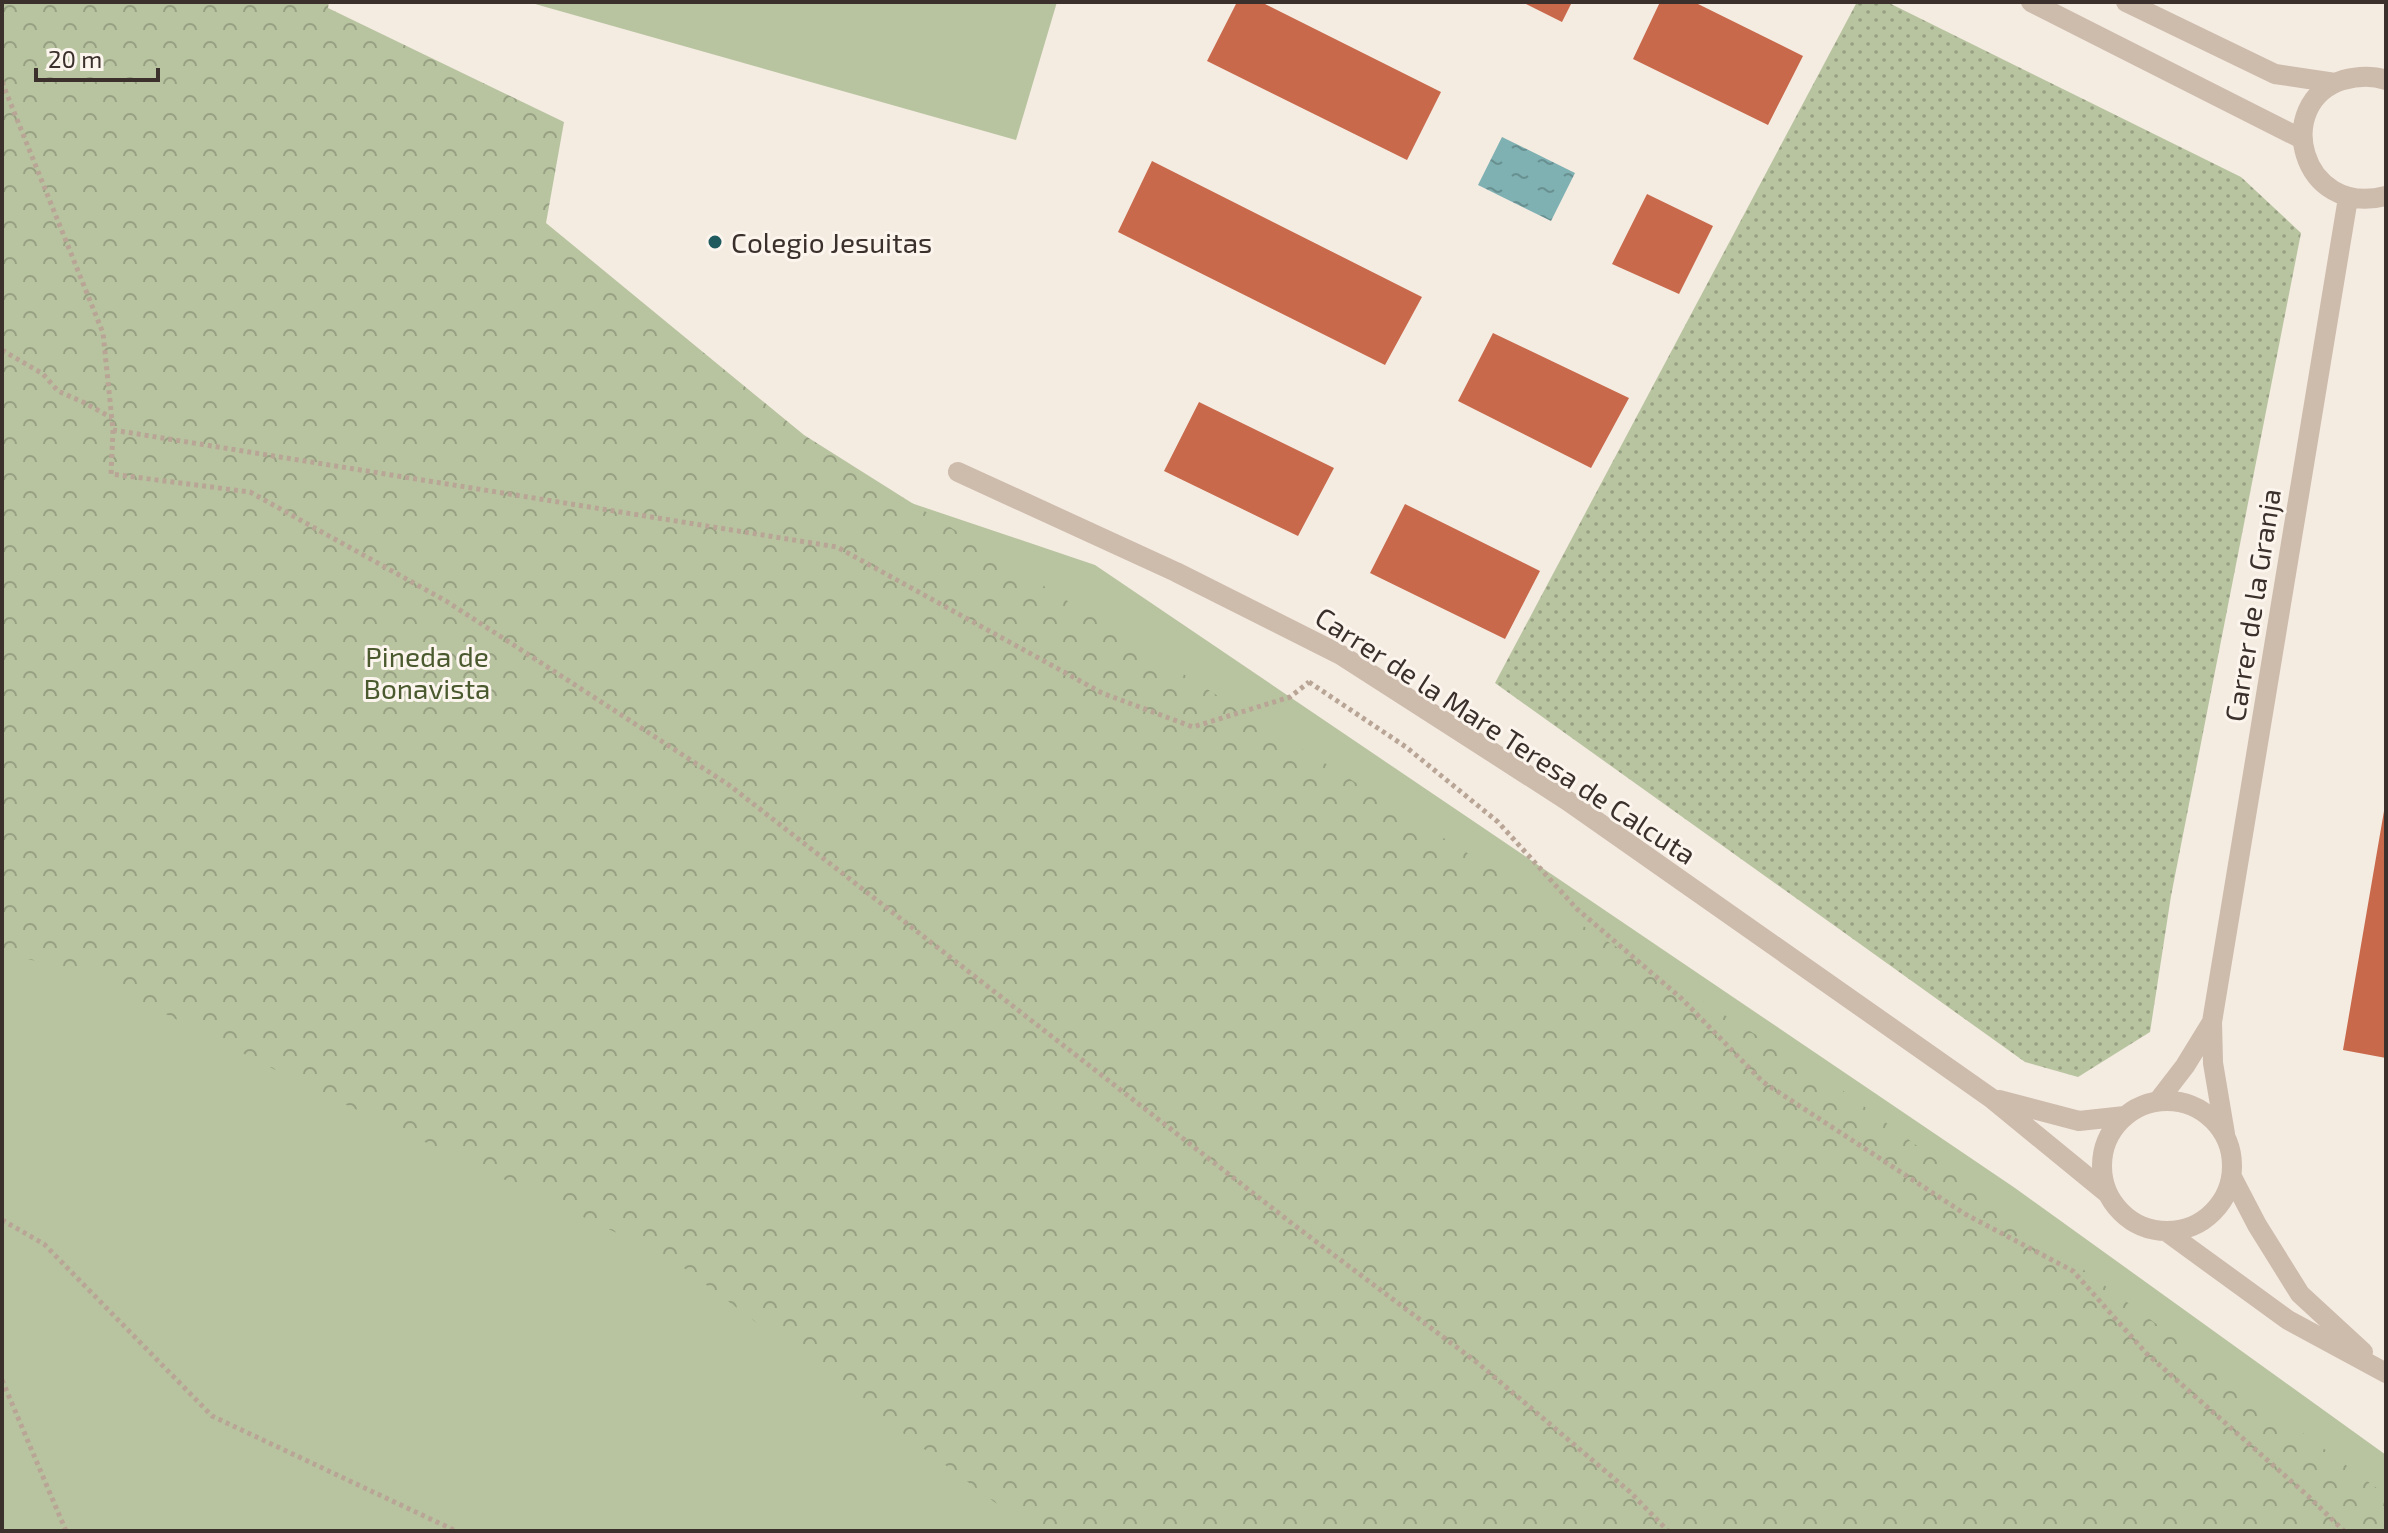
<svg xmlns="http://www.w3.org/2000/svg" width="2388" height="1533" font-family="'Exo 2',sans-serif">
<style>
.grass{fill:#b8c4a0}
.forest{fill:url(#forest-crowns)}
.park{fill:url(#park-dots)}
.water{fill:url(#water-ripples)}
.building{fill:#c8694b}
.lines{fill:none;stroke-linecap:round;stroke-linejoin:round}
.path{stroke:#b9a596;stroke-width:5;stroke-dasharray:4 4;stroke-linecap:butt}
.minor{stroke:#cdbbac;stroke-width:20}
.poi-dot{fill:#1f5a5e;stroke:#fbf5ee;stroke-width:3}
.labels{text-anchor:middle;dominant-baseline:central;stroke-width:6;stroke-linejoin:round;paint-order:stroke}
.poi-label{font-size:28px;fill:#3b302b;stroke:#fbf5ee;text-anchor:start}
.street-label{font-size:28px;fill:#3b302b;stroke:#fbf5ee}
.park-label{font-size:28px;fill:#4a5a2e;stroke:#fbf5ee}
</style>
<defs>
<pattern id="forest-crowns" width="20" height="18" patternUnits="userSpaceOnUse" patternTransform="scale(2)"><rect width="20" height="18" fill="#b8c4a0"/><path d="M2 6a3 3 0 1 1 6 0M12 15a3 3 0 1 1 6 0" fill="none" stroke="#97a083"/></pattern>
<pattern id="park-dots" width="8" height="8" patternUnits="userSpaceOnUse" patternTransform="scale(2)"><rect width="8" height="8" fill="#b8c4a0"/><path d="M2 2h.1M6 6h.1" fill="none" stroke="#97a083" stroke-width="1.8" stroke-linecap="round"/></pattern>
<pattern id="water-ripples" width="26" height="14" patternUnits="userSpaceOnUse" patternTransform="scale(2)"><rect width="26" height="14" fill="#7fb0b2"/><path d="M2 4q2-2 4 0t4 0M15 11q2-2 4 0t4 0" fill="none" stroke="#699091"/></pattern>
</defs>
<rect width="100%" height="100%" fill="#f4ebe1"/>
<!-- grass -->
<path class="grass" d="M2 2 214 268 1095 565 2015 1188 2386 1455V1531H2Z
M528 2H1057L1016 140Z"/>
<!-- forest -->
<path class="forest" d="M2 2H329L328 8 564 122 546 223 804 435 1834 1084 2386 1495V1531H1040L1005 1510 672 1259 317 1091 83 972 2 953Z"/>
<!-- park -->
<path class="park" d="M1857 2H1887L2241 177 2301 233 2171 896 2150 1032 2078 1077 2025 1062 1495 683Z"/>
<!-- water -->
<path class="water" d="M1502 137 1575 173 1551 221 1478 185Z"/>
<!-- building -->
<path class="building" d="M1237 2H1261L1441 92 1407 160 1207 61Z
M1522 2H1572L1562 22Z
M1660 2H1694L1803 56 1768 125 1633 59Z
M1152 161 1422 297 1385 365 1118 232Z
M1647 194 1713 226 1679 294 1612 264Z
M1493 333 1629 398 1591 468 1458 401Z
M1199 402 1334 468 1298 536 1164 471Z
M1405 504 1540 571 1505 639 1370 573Z
M2384 811H2386V1058L2343 1050Z"/>
<g class="lines">
<!-- path -->
<path class="path" d="M2 82 103 333 113 430 111 474 250 492 446 601 729 785 1294 1225 1479 1364 1630 1492 1668 1531
M2 350 43 374 58 391 85 403 112 418
M113 430 837 547 1102 693 1193 727 1290 697 1309 682
M1309 682 1406 747 1498 822 1577 909 1681 998 1763 1082 1965 1214 2073 1271 2146 1353 2308 1496 2344 1531
M2 1220 44 1244 212 1416 456 1531
M2 1380 66 1531"/>
<!-- minor -->
<path class="minor" d="M2031 2 2302 139
M2126 2 2275 74 2335 83
M2386 80C2371 75 2358 76 2343 80 2272 102 2300 218 2386 196
M958 472 1176 572 1341 655 1568 801 1991 1098 2107 1193
M1999 1100 2079 1121 2125 1116
M2102 1166a65 65 0 1 1 130 0a65 65 0 1 1-130 0Z
M2158 1101 2185 1066 2212 1022
M2225 1134 2213 1063 2212 1022 2348 198
M2232 1177 2257 1225 2300 1294 2363 1352
M2167 1232 2288 1320 2386 1373"/>
</g>
<!-- markers -->
<circle class="poi-dot" cx="715" cy="242" r="8"/>
<g class="labels">
<!-- poi labels -->
<g class="poi-label">
<text x="731" y="242">Colegio Jesuitas</text>
</g>
<!-- street labels -->
<g class="street-label">
<text transform="translate(2252 605) rotate(-81)">Carrer de la Granja</text>
<text transform="translate(1506 735) rotate(33)">Carrer de la Mare Teresa de Calcuta</text>
</g>
<!-- park labels -->
<g class="park-label">
<text x="427" y="656">Pineda de<tspan x="427" dy="32">Bonavista</tspan></text>
</g>
</g>
<!-- border -->
<rect width="2388" height="1533" fill="none" stroke="#3b302b" stroke-width="8"/>
<!-- scale -->
<path d="M36 68v12h122v-12" fill="none" stroke="#3b302b" stroke-width="4"/>
<text x="48" y="68" font-size="24" fill="#3b302b" stroke="#fbf5ee" stroke-width="6" paint-order="stroke">20 m</text>
</svg>
